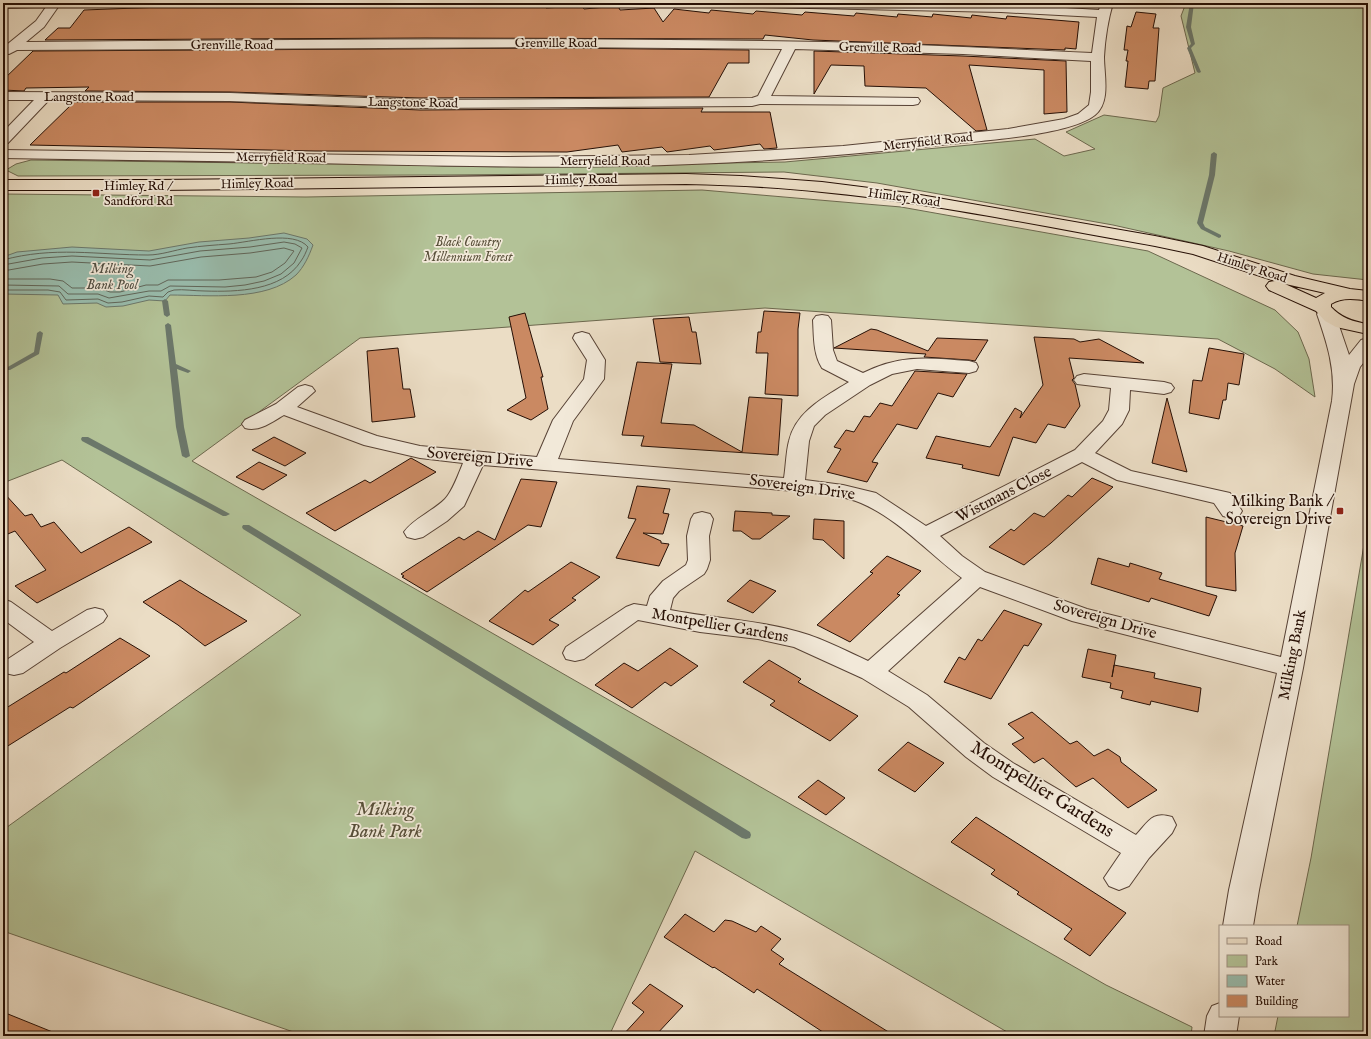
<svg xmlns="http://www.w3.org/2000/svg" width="1371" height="1039" font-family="'IM FELL English',serif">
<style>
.green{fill:#b3c297;stroke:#6c684e}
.water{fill:#99bdae;stroke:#6b776a}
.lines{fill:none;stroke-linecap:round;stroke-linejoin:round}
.shore{stroke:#60665a;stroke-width:1}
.stream{fill:#6b776a;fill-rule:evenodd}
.building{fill:#ca8962;stroke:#260f05}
.minor-casing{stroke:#574235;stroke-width:2}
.major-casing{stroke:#260f05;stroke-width:2}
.minor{fill:#f2e9d9;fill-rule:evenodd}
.major{fill:#ebddc5;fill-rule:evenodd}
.poi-dot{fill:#8f2418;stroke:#f2e9d9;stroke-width:1.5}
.labels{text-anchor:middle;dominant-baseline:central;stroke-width:3.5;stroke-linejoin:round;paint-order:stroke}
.far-street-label{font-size:13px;fill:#260f05;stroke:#f2e9d9}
.far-poi-label{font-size:13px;fill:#260f05;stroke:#f2e9d9;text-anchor:start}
.far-park-label{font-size:13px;font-style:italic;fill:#574e38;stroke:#f2e9d9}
.far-water-label{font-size:14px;font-style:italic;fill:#4e4c40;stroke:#f2e9d9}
.street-label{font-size:16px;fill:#260f05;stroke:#f2e9d9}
.poi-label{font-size:16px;fill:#260f05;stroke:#f2e9d9;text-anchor:end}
.near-street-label{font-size:19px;fill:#260f05;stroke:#f2e9d9}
.near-park-label{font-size:19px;font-style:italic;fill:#574e38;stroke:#f2e9d9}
</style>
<rect width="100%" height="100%" fill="#ebddc5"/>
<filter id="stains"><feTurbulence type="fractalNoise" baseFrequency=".005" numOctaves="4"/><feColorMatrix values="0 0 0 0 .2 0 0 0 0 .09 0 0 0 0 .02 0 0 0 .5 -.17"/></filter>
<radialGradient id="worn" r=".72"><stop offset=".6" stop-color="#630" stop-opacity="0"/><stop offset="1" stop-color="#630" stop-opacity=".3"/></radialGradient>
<!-- green -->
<path class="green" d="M1186 3H1368V20L1364 23 1368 25V280L1313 274 1229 251 1113 225 877 183 784 172 443 175 18 176 6 170 16 164 31 160 254 163 667 164 785 162 1035 139 1064 156 1095 149 1066 132 1104 115 1156 122 1159 116 1163 88 1195 73 1181 16Z
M702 190 901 207 1148 251 1275 310 1298 332 1309 359 1315 397 1275 369 1218 339 765 308 360 338 192 461 1106 985 1192 1027 1191 1036H1014L695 851 609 1036H305L3 931V830L301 615 62 460 3 483V194L306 197Z
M1368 521V1036H1274L1278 1016H1348V926H1297L1311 858Z"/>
<!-- water -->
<path class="water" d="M284 233 307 239 313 245C309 256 304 267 296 275 266 302 208 295 170 295L165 301 149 300 123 306 106 307 97 303 63 304 58 295 3 294V257L17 252 72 247 149 251 199 242 249 238Z"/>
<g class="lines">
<!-- shore -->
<path class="shore" d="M3 260C54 246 97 255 148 255 161 255 175 250 187 248 201 246 215 245 229 244 250 242 294 230 308 247 306 252 304 257 301 261 282 291 237 292 205 291 194 291 184 289 174 290L168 292 163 297 149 296 122 302 108 303 98 299 66 300 60 292 48 290H3
M3 265 42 258 72 256 150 260 200 251 250 247 284 242 295 244 302 248 294 263 281 274 264 281 245 285 225 287 170 286 161 291H149L109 298 98 294H68L59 286 3 285
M3 271 43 264 72 262 150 266 201 257 250 253 284 248 294 251 285 263 272 272 256 277 219 280H168L158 285H146L120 292H110L99 288H72L63 281 50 279H3"/>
<!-- stream -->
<path class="stream" d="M1190 3H1194L1191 27 1195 44 1191 48 1201 72 1199 73 1197 72 1187 48 1191 44 1186 27Z
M1214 152 1217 154 1215 175 1203 223 1205 227 1221 235V237L1219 238 1201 229 1197 223 1209 175 1211 154Z
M165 299 168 301 170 315 167 317 164 315 162 301Z
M168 323 171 325 176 364 191 371 188 373 177 369 184 427 190 456 186 458 182 456 176 427 165 325Z
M40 331 43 333 39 354 10 370H6L5 369 6 368 34 352 37 333Z
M82 437H88L230 514 226 516H223L82 441 81 439Z
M243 525H249L750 832 751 835 750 838 746 839 742 838 243 529 242 527Z"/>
</g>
<!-- building -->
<path class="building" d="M267 3H317L315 6 442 5 443 3H469L468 6 510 3 511 7 545 5 546 8 582 6 584 9 618 6 620 10 654 8 663 22 674 9 709 13 711 10 753 14 756 11 802 15 805 12 854 16 856 13 897 17 898 14 932 17 933 14 971 18 972 15 1006 19 1007 16 1079 22 1076 49 1065 48V50L813 40 765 35 763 39 425 38 45 40 58 28H70L84 10Z
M1136 12 1156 14 1153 28H1159L1155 81H1149L1148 89 1125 87 1128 61H1126L1128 50H1124L1127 26 1131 27Z
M556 48 749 50V63H728L709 97 420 98 230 92 85 91 89 87 26 88 24 91 3 90V80L33 51Z
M814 51 963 56 1066 61 1067 112 1044 114V70L969 65 987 130 976 131 926 88 865 86 864 66 831 65 814 94Z
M74 102H230L420 110 703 108 701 112H770L777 148 764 149 760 144 714 150 710 146 667 152 662 147 622 152 618 145 567 152 315 151 30 145Z
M764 311 800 313 798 329V396L765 394 768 353H756L758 332H761Z
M525 313 543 377H541L548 409 531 420 507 410 526 398 509 317Z
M689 317 692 332H696L701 364 660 362 653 319Z
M871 329 877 330 928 351 937 338 988 340 975 361 969 360 924 357 926 354 834 348Z
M1034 337 1074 339 1080 342 1099 339 1144 363 1069 358 1074 378 1072 380 1075 384 1080 406 1065 428 1048 424 1036 443 1013 437 999 476 962 468 963 465 926 458 936 436 990 447 1015 408 1022 412 1020 418 1043 385Z
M398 348 403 389H410L415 417 372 422 367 351Z
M1209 348 1244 354 1239 385 1228 383 1226 400H1223L1219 419 1189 413 1193 380 1202 381Z
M637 362 672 364 661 423 694 425 742 452 749 397 782 399 778 455 641 446 644 436 622 435Z
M915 371 967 374 953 397 938 393 917 429 897 424 872 462 878 463 867 482 827 472 841 449 834 447 846 430 854 432 864 416 870 417 880 403 892 406Z
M1167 398 1187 472 1152 463Z
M274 437 306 453 285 466 252 450Z
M411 458 436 472 335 531 306 513 365 480 370 483Z
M259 462 287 475 263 490 236 477Z
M1092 478 1113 487 1051 543 1024 565 989 547 1011 529 1014 531 1034 513 1044 517 1068 495 1072 497Z
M521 479 557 482 541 527 528 525 427 592 402 577 404 576 401 574 459 537 464 540 478 531 495 540Z
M637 486 670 489 663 513 669 514 663 534 643 533 661 541V543L669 544 659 566 616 558 636 519 628 518Z
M3 492 25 516 32 514 41 527 54 522 81 553 129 527 152 542 37 603 15 586 46 570 15 531 3 536Z
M735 511 772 513V515L790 516 760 539H752L741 531H733Z
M1206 517 1243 526 1235 553 1236 591 1206 586Z
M814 519 844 521V559L823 540 813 539Z
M887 556 921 571 897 594 900 595 850 642 817 625 873 573 870 572Z
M1098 558 1129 567 1130 563 1162 573 1159 579 1217 596 1209 616 1151 598 1149 602 1091 584Z
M571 562 600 577 572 598 576 600 549 620 559 625 533 645 489 621 525 590 528 592Z
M180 580 199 592 247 621 205 646 178 625 143 602Z
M750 580 776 591 753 613 727 601Z
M1004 610 1042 624 1028 646 1024 645 991 699 944 682 959 657 965 660 978 639 982 641Z
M120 638 150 656 73 708 70 707 3 749V710L64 672 66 673Z
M670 648 698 666 671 686 665 682 632 708 595 685 624 663 638 671Z
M1088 649 1116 655 1112 677 1114 665 1155 673 1154 678 1201 688 1198 712 1151 701 1150 705 1121 698 1123 691 1110 688 1111 683 1082 677Z
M769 660 801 679 798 682 858 716 830 741 770 705 775 701 743 682Z
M1032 712 1070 744 1077 741 1094 756 1108 749 1120 757 1121 762 1157 790 1128 808 1093 778 1076 787 1043 758 1034 763 1012 744 1024 738 1008 724Z
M908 742 944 763 915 792 878 770Z
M818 780 845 798 826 815 798 797Z
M976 817 1126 913 1090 956 1064 939 1072 929 1017 894 1019 892 991 874 995 870 951 842Z
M685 914 714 932 725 920 732 921 756 932 761 926 781 939 771 950 784 959 779 964 895 1036H829L757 989 754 993 714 967 713 968 664 937Z
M650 984 683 1006 655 1036H622L644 1012 632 1003Z
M3 1012 60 1035V1036H3Z"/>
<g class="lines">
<defs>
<path id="minor" d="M3 3H71L69 6 58 7 44 27 26 42C292 40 558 37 824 42 914 44 1003 49 1092 53L1097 17 1001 12 758 7 754 6 752 3 1001 4 1099 10 1101 3H1113C1108 20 1105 39 1104 57 1104 75 1111 102 1095 115 1069 136 976 141 941 145 858 154 775 161 692 164 580 169 468 166 356 164 239 161 121 160 3 158V150L502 157 689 155 843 146 1008 129 1064 119 1078 114 1089 105 1091 92V61L963 54 795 49 771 96 918 98 920 101 918 104 913 105 760 104 752 106 420 108 230 101 49 100 8 143 3 144V132L34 100H3V92L230 93 420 100 752 98 758 96 782 49 556 47 17 50 9 54 4 53 3 49 4 47 36 21 46 7 3 8Z
M1326 309 1332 310 1335 314 1349 355 1361 340 1368 338V357L1360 367 1354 384 1303 668 1259 890 1253 926H1223L1229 890 1277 673 1072 621 980 587 888 671 927 695 984 743 1013 763 1136 835C1149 821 1152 811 1172 817L1176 825 1172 833 1149 858 1129 886 1119 890 1109 886 1104 878 1121 853 993 777 966 757 909 707 862 678 794 647 758 639 700 632 638 620 584 659 575 661 566 659 563 653 566 647 626 607 634 604 647 606 650 596 663 581 686 565 688 560 687 536 691 519 694 514 702 512 710 514 713 519 709 536 710 560 707 569 704 574 679 591 673 598 670 610C716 619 764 620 809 635 829 642 849 652 868 661L962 578C928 553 900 520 861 503 841 494 815 494 794 491L483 465 464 506 447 521 423 537 415 539 407 537 404 532C413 519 433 511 445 499 452 492 459 473 463 463L420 458 364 445 284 415C272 422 259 432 245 428L242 424 245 420 276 404 298 387 305 385 312 387 315 391 297 407 377 436 420 446 537 457 553 420 584 379 587 360 573 338 575 334 582 332 589 334 605 360 604 379 573 421 558 459 784 478C786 466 786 452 789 441 796 411 825 397 849 382L822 368C813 354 814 336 813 320L816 316 822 315 828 316 831 320 833 350 837 361 863 373C901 354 928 358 969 361L976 363 978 367 976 371 969 373 917 369 892 374 870 385 825 415 814 426 809 441 805 480 843 485 876 493 926 526 1075 450 1103 421 1109 410 1111 388 1077 384 1074 380 1077 376 1084 374 1164 382 1171 384 1174 388 1171 392 1164 394 1130 390 1129 410 1122 424 1095 453 1131 471 1230 493 1242 511 1239 516 1231 518 1223 516 1214 503 1117 480 1082 462 940 536 962 556 985 572 1087 609 1281 657 1332 401C1336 370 1327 343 1317 314L1320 310Z
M3 599 11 602 52 631 87 610 95 608 103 610 107 616 103 622 60 648 23 673 14 675 5 673C2 668 2 666 5 661L34 642 3 619Z
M1220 1003V1016H1239L1236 1036H1204L1207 1016 1212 1006Z"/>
<path id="major" d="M686 174 741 176 822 182 909 193 1155 236 1203 246 1295 276 1350 289 1368 291V301C1356 299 1343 297 1331 304V307C1341 318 1354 322 1368 324V334L1336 327 1325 321 1316 311 1269 290 1266 286 1269 282 1275 281 1193 254 1155 246C1045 227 934 203 822 192 777 187 731 185 686 184L157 190H3V180H157ZM1285 284 1290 285 1325 293 1316 298Z"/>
</defs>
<!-- minor casing -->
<use href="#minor" class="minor-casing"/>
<!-- major casing -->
<use href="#major" class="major-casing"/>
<!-- minor -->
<use href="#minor" class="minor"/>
<!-- major -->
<use href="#major" class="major"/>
</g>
<!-- markers -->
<g class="poi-dot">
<rect x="92" y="189" width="8" height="8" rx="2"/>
<rect x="1336" y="507" width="8" height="8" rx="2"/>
</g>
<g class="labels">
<!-- far-street labels -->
<g class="far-street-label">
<text x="556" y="43">Grenville Road</text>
<text x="232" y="45">Grenville Road</text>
<text transform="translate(880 48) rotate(1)">Grenville Road</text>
<text x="89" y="97">Langstone Road</text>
<text transform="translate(413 103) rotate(1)">Langstone Road</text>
<text transform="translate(928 142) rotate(-6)">Merryfield Road</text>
<text transform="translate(281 158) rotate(1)">Merryfield Road</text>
<text x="605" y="161">Merryfield Road</text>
<text transform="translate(581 180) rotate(-1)">Himley Road</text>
<text transform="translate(257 184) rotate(-1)">Himley Road</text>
<text transform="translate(904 198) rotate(8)">Himley Road</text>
<text transform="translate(1252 268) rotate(18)">Himley Road</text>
</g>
<!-- far-poi labels -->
<g class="far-poi-label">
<text x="104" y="186">Himley Rd /<tspan x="104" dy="15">Sandford Rd</tspan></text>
</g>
<!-- far-park labels -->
<g class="far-park-label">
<text x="468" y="242">Black Country<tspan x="468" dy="15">Millennium Forest</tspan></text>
</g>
<!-- far-water labels -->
<g class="far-water-label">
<text x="112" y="269">Milking<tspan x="112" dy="16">Bank Pool</tspan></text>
</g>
<!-- street labels -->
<g class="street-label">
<text transform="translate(480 458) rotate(5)">Sovereign Drive</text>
<text transform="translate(802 488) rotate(8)">Sovereign Drive</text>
<text transform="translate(1004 495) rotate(-27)">Wistmans Close</text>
<text transform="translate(1105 620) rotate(16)">Sovereign Drive</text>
<text transform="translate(720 626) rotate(10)">Montpellier Gardens</text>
<text transform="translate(1293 655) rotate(-79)">Milking Bank</text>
</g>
<!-- poi labels -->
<g class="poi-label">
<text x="1332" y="502">Milking Bank /<tspan x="1332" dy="18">Sovereign Drive</tspan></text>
</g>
<!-- near-street labels -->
<g class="near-street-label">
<text transform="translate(1042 790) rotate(32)">Montpellier Gardens</text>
</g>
<!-- near-park labels -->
<g class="near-park-label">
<text x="385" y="810">Milking<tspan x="385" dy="22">Bank Park</tspan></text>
</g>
</g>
<!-- margin -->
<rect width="1371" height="1039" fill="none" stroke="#ebddc5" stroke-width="16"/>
<rect x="4" y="4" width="1363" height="1031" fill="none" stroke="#260f05" stroke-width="2"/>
<rect x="8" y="8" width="1355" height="1023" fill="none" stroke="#260f05"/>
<!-- legend -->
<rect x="1219" y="925" width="130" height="92" fill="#f2e9d9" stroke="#a09284"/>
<rect x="1227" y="938" width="20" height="6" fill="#ebddc5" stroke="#a09284"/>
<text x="1255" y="945" font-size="12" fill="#260f05">Road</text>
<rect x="1227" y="955" width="20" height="12" fill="#b3c297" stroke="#a09284"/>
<text x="1255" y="965" font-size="12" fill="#260f05">Park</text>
<rect x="1227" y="975" width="20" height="12" fill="#99bdae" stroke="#a09284"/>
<text x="1255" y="985" font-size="12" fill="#260f05">Water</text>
<rect x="1227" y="995" width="20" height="12" fill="#ca8962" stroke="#a09284"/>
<text x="1255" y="1005" font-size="12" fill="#260f05">Building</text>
<rect width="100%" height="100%" filter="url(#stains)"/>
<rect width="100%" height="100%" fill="url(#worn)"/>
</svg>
